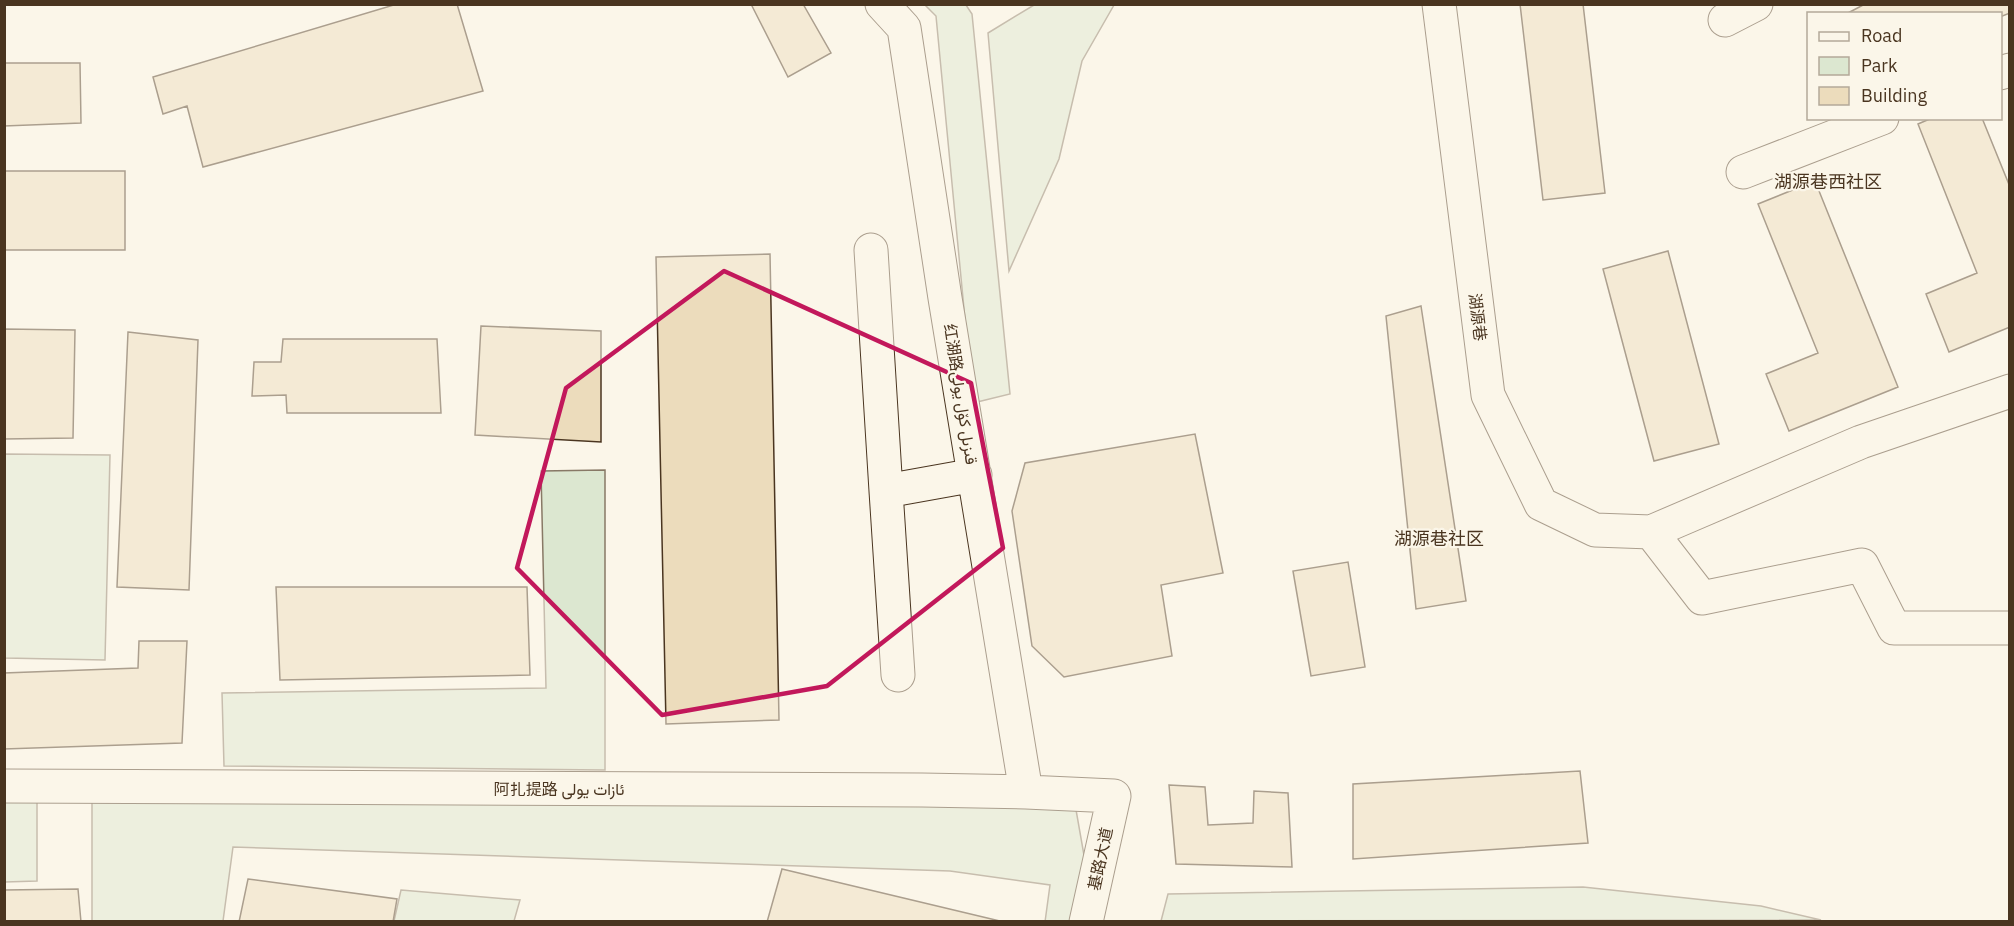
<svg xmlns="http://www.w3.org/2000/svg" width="2014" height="926" font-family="'IBM Plex Sans',Vazirmatn,'Noto Sans SC',sans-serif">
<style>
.green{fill:#dce7d0;stroke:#887966;stroke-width:1.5}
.building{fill:#ecdcbc;stroke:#4a3520;stroke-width:1.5}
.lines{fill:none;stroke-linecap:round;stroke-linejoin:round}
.minor-casing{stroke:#4a3520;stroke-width:35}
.minor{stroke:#fbf6e9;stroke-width:33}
.marked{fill:none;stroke:#c2185b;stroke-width:4.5;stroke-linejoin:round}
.labels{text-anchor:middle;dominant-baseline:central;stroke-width:4.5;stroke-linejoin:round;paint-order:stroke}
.street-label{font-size:16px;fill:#4a3520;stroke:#fbf6e9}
.neighbourhood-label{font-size:18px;fill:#4a3520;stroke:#fbf6e9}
</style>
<rect width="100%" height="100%" fill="#fbf6e9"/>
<!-- green -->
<path class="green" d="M925 5H966L972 14 1010 394 973 403 936 16Z
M1034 5H1114L1082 61 1059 159 1009 271 988 33Z
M5 454 110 455 105 660 5 658Z
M605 470V770L224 766 222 693 546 688 541 471Z
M92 782 1075 804 1088 878 1079 921 1045 922 1050 885 950 871 233 847 223 921H92Z
M4 797H37V881L5 882Z
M1583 887 1761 906 1821 920 1161 921 1168 894Z
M401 890 520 900 514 921H394Z"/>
<!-- building -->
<path class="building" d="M397 4H457L483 91 203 167 187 106 163 114 153 77Z
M751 4H803L831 53 788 77Z
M1520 4H1583L1605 193 1543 200Z
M1865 4H2010V13L2000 17V14H1846Z
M4 63H80L81 123 4 126Z
M1932 118H1982L2010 187V327L1949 352 1926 294 1977 273 1918 124Z
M4 171H125V250H4Z
M1815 181 1898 387 1789 431 1766 374 1818 353 1758 204Z
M1668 251 1719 444 1654 461 1603 269Z
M770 254 779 720 666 724 656 257Z
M1421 306 1466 601 1416 609 1386 316Z
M481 326 601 331V442L475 435Z
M4 329 75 330 73 438 4 439Z
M128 332 198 340 189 590 117 587Z
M283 339H437L441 413H287L286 395 252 396 254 362H281Z
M1195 434 1223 573 1161 585 1172 656 1064 677 1032 646 1012 511 1025 463Z
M1348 562 1365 667 1311 676 1293 571Z
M276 587H527L530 675 280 680Z
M139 641H187L182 743 4 749V673L138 668Z
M1580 771 1588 843 1353 859V784Z
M1169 785 1205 787 1208 825 1253 823 1254 791 1288 793 1292 867 1176 864Z
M782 869 1004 922H767Z
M248 879 397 899 393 922H239Z
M78 889 81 922H4V890Z"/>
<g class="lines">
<defs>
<path id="minor" d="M882 4 904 28 945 298 1026 792
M1439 4 1488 395 1541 504 1595 530 1651 532 1861 442 2010 391
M1725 20 1756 4
M2000 73 2010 70
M1743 172 1882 118
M871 250 886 491
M1651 532 1702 598 1862 565 1894 628H2010
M898 675 886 491 975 475
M4 786 922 790 1026 792 1114 796 1086 922"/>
</defs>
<!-- minor casing -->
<use href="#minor" class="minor-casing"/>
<!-- minor -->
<use href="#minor" class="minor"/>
</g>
<!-- marked area -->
<path d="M0 0H2014V926H0ZM724 271 971 383 1003 548 827 686 662 715 517 568 566 388Z" fill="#fbf6e9" fill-opacity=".55" fill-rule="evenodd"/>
<path class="marked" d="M724 271 971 383 1003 548 827 686 662 715 517 568 566 388Z"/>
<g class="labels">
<!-- street labels -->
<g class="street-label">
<text transform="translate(1478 317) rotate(83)">湖源巷</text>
<text transform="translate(961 394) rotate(81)">红湖路قىزىل كۆل يولى</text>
<text x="559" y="789">阿扎提路 ئازات يولى</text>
<text transform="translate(1100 859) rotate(-78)">基路大道</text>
</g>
<!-- neighbourhood labels -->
<g class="neighbourhood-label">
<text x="1828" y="181">湖源巷西社区</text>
<text x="1439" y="538">湖源巷社区</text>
</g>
</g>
<!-- border -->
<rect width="2014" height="926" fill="none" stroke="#4a3520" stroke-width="12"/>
<!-- legend -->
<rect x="1807" y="12" width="195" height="108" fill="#fbf6e9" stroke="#b4a999" stroke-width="1.5"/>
<rect x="1819" y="32" width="30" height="9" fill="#fbf6e9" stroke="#b4a999" stroke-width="1.5"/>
<text x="1861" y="42" font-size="18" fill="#4a3520">Road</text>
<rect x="1819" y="57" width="30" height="18" fill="#dce7d0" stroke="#b4a999" stroke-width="1.5"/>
<text x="1861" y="72" font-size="18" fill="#4a3520">Park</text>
<rect x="1819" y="87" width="30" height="18" fill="#ecdcbc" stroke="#b4a999" stroke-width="1.5"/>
<text x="1861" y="102" font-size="18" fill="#4a3520">Building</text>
</svg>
